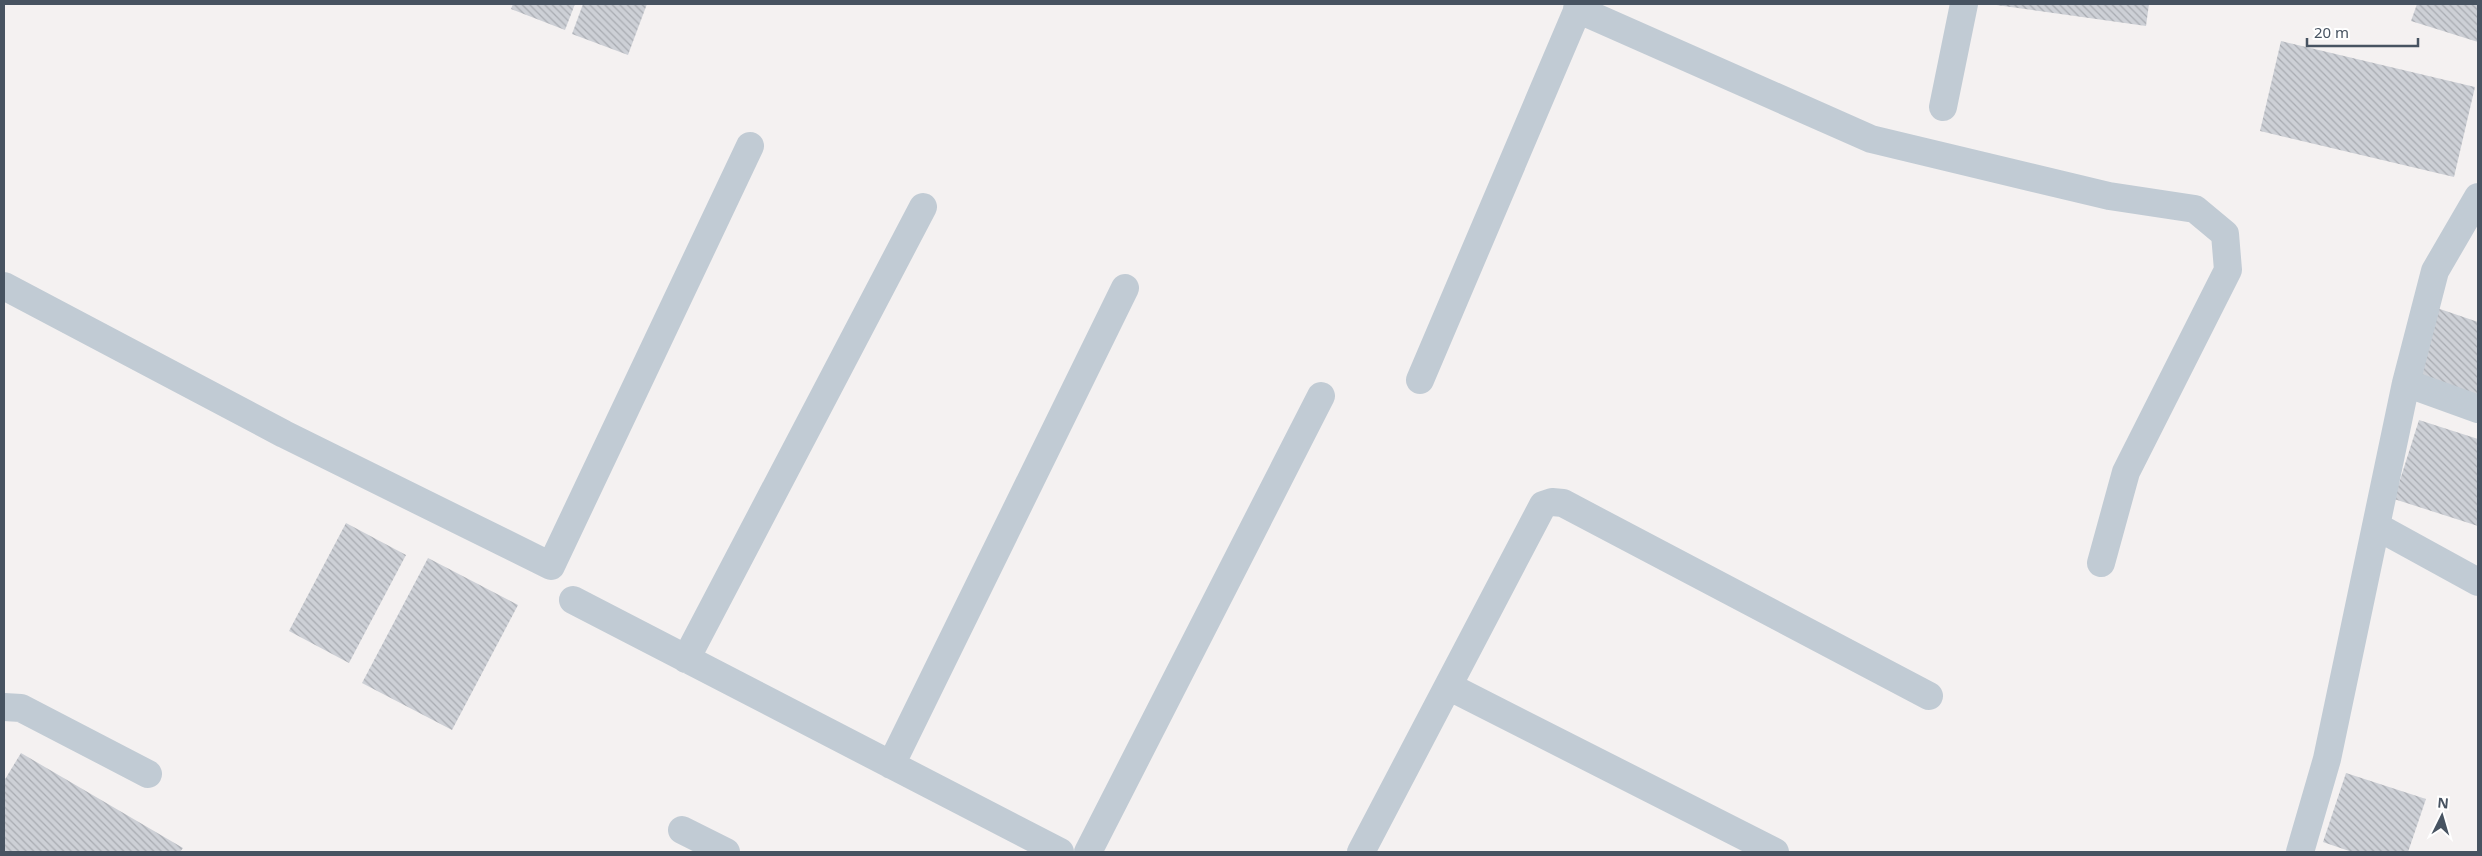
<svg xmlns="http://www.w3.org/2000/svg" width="2482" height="856" font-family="'Noto Sans',sans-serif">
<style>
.building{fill:url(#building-back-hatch)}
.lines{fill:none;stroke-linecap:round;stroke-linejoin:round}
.minor{stroke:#c1cbd4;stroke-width:28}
</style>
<defs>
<pattern id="building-back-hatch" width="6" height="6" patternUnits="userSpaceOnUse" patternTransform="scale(1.25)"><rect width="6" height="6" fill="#cdd0d6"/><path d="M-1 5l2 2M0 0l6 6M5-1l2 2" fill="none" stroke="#a8abb1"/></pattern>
</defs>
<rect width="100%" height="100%" fill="#f4f1f1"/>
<!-- building -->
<path class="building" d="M513 4H575L565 30 511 9Z
M583 4H647L628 55 572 34Z
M1989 4H2149L2146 26Z
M2417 4H2478V42L2411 21Z
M2281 41 2475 87 2454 177 2260 131Z
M2437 308 2478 322V402L2412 380Z
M2419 420 2478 439V526L2394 499Z
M346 523 406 555 349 663 289 631Z
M428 558 518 605 452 730 362 683Z
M21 753 183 848 180 852H4V781Z
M2346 773 2426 799 2408 852H2352L2323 842Z"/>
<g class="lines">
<!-- minor -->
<path class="minor" d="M1577 9 1871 139 2109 196 2195 209 2225 234 2228 270 2126 472 2101 563
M1943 107 1964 4
M4 286 284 434 551 566 750 146
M1420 380 1580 4
M2406 383 2478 409
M2376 526 2478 582
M573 600 1060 852
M686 659 923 207
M1448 686 1775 852
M4 707 21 708 148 774
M891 765 1125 288
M682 830 726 852
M1088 852 1321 396
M1361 852 1543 505 1552 502 1563 503 1929 696
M2300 852 2327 759 2406 383 2435 271 2478 197"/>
</g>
<!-- border -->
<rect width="2482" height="856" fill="none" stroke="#475361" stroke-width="10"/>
<!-- north arrow -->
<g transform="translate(2442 816) rotate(5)" stroke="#ffffff" stroke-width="4" paint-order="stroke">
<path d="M0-4L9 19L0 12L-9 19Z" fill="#475361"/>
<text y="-8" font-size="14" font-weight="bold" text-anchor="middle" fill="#475361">N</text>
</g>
<!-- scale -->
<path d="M2307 38v8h111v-8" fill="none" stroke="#475361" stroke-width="2.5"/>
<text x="2314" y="38" font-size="15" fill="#475361" stroke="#ffffff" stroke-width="4" paint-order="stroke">20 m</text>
</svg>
